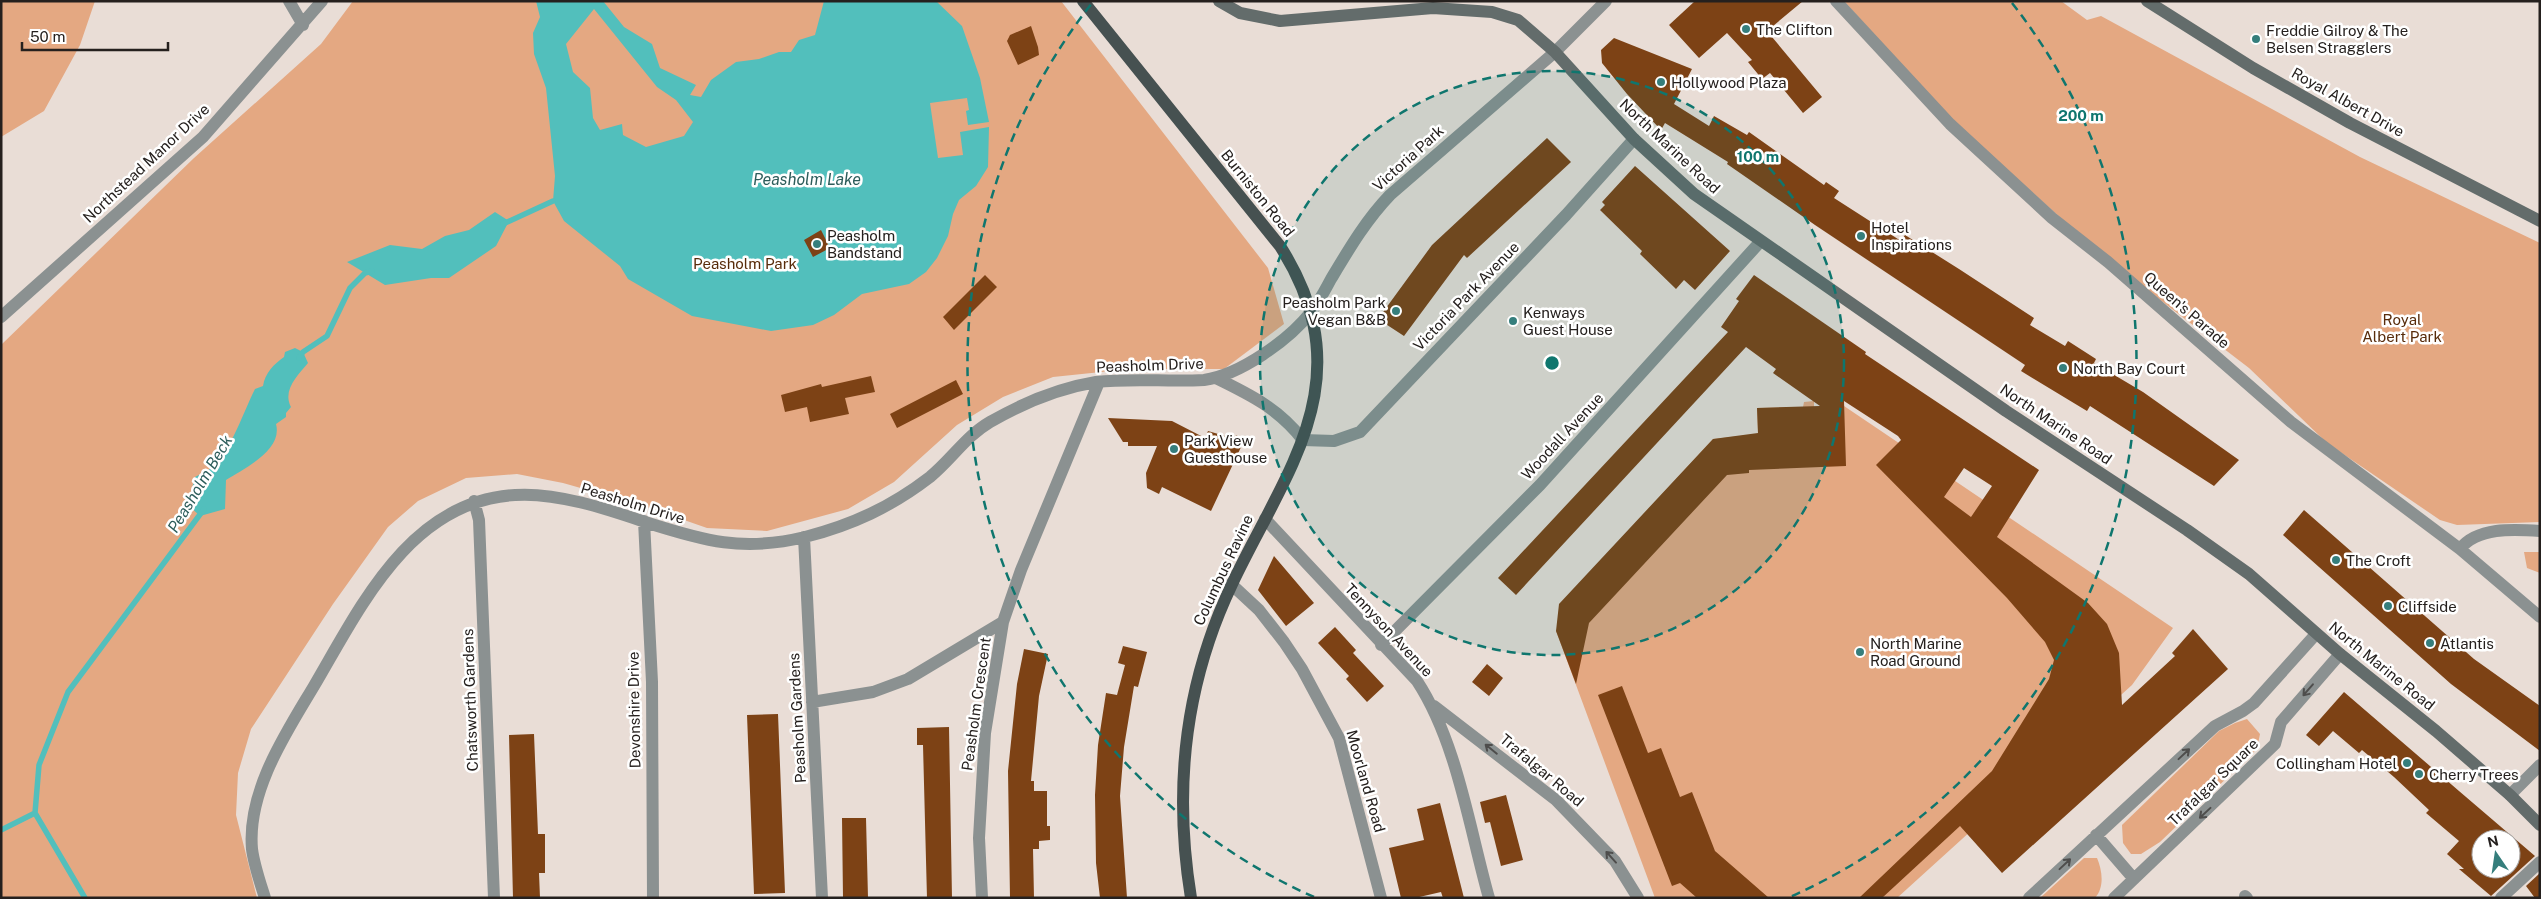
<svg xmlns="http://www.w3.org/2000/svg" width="2541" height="899" font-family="'Public Sans',sans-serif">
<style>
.green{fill:#e4a882}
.water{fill:#52bfbc;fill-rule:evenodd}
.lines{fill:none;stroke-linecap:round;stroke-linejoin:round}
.stream{stroke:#52bfbc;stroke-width:5.5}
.building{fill:#7d4215;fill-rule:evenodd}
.street{stroke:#8b9191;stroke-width:12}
.secondary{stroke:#636c6b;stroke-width:12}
.primary{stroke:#465151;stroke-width:12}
.oneway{stroke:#4e4d4c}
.ring{fill:none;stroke:#0f766e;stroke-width:2.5;stroke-dasharray:9 6}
.poi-dot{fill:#357e7c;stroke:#fff;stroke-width:2}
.labels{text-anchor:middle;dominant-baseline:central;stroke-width:5;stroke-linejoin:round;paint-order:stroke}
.poi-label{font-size:15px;fill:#25201e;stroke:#fff;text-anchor:start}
.street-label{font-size:15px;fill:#25201e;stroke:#fff}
.park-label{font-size:15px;fill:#582c0b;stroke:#fff}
.water-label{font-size:16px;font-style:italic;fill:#2d5d5b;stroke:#fff}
.centre{fill:#0f766e;stroke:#fff;stroke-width:2.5}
.ring-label{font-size:15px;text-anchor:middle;font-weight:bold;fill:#0f766e;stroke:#fff;stroke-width:5;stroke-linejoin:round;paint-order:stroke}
</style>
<rect width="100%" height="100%" fill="#e9ddd6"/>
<!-- green -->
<path class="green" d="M1 1H95L80 45 44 111 1 137Z
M353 1H1061L1268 268 1284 324 1224 369H1130L1053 377 1003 397 957 425 894 482 848 509 767 531 707 528 644 506 563 483 517 474 466 478 418 501 388 527 333 604 251 729 238 773 236 815 257 898H1V345L194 158 321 44Z
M1844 1H2061L2087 20 2101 16 2360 157 2540 243V522L2457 525 2440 520 2327 443 2249 368 2108 260 1953 122Z
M1814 401V407L1844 406 2173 628 2132 685 1897 898H1655L1556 631 1591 571 1713 439 1758 434 1757 408 1803 407 1804 402Z
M2524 552H2540V573L2527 568Z
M2247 719 2260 734 2257 749 2160 842 2141 854H2131L2123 843 2122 825 2219 731 2235 723Z
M2084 858H2097C2102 870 2105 887 2095 898H2040Z"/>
<!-- water -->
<path class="water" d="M536 1H603L624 27 652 44 660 68 696 85 690 95 701 97 711 80 736 62 759 59 779 52H791L799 40 815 35 824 1H936L962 26 980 78 989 122 968 125 966 111 969 110 967 98 930 103 938 158 963 155 960 132 989 127 988 167 976 186 959 200 953 214 948 236 937 258 926 272 909 284 862 294 834 315 813 325 771 331 692 316 628 279 620 266 564 221 553 201 555 176 546 88 534 54 533 33 540 17ZM594 9 657 87 676 100 693 122 684 136 646 147 623 135 622 124 600 130 593 118 590 88 573 72 566 44Z
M495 212 509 221 496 246 449 278H431L385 285 347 262 390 245 422 249 445 236 469 230Z
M295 348 303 352 308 363C298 375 282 390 291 407L286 413V417L276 424C283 450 245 468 226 480L225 509 200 516 188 505 195 477C201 474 210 470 215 465 233 445 243 413 255 389L263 386C265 373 274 364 284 357L285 352Z"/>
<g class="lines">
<!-- stream -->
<path class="stream" d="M503 224 553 201
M299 358 303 352 327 336 350 288 365 273 372 271
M1 830 35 813
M85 898 35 813 39 765 68 692 204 509"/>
</g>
<!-- building -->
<path class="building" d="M1695 1H1803L1767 31 1822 97 1803 113 1770 73 1762 79 1748 62 1752 60 1727 33 1699 58 1669 25Z
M1031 26 1038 47 1039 55 1018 65 1007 41 1010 35Z
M1614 38 1692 69 1674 104 1709 126 1714 116 1747 135 1749 132 1824 185 1826 182 1839 191 1834 198 1848 207 1901 241 1905 235 1959 269 2034 318 2030 325 2065 346 2068 341 2096 359 2094 363 2143 392 2239 460 2214 486 2090 406 2087 411 2021 371 2025 365 1815 225 1727 164 1728 162 1665 123 1661 130 1627 94 1602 63 1601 50Z
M1547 138 1571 162 1467 258 1464 255 1404 336 1378 319 1432 245Z
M1635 166 1730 251 1695 290 1684 280 1676 289 1640 254 1642 251 1600 210 1605 205 1602 202Z
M821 230 830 248 813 257 804 240Z
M985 275 997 287 954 330 943 317Z
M1754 275 1866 352 1865 354 2039 470 1997 537 2088 603 2107 624 2119 653 2122 705 2175 656 2172 653 2193 629 2228 669 2002 873 1960 826 1882 898H1859L1992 771 2049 679 2054 660 2045 642 2007 598 1876 465 1901 440 1898 436 1844 401 1846 466 1749 470V473L1727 475 1589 623 1576 684 1556 631 1559 604 1713 439 1758 433 1757 408 1820 406 1773 373 1776 369 1746 347 1516 595 1498 578 1728 332 1721 327 1739 301 1736 299ZM1964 468 1992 486 1971 517 1944 497Z
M871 376 875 392 845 398 849 414 810 422 807 407 785 412 781 395 821 384 822 387Z
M956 380 963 394 897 428 890 414Z
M1108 418 1172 421 1205 438 1208 431 1232 438 1237 435 1242 445 1211 511 1162 487 1159 494 1147 488 1146 473 1157 446H1128V442H1123Z
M2304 510 2474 659 2540 706V751L2451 684 2283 535Z
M1274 556 1314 603 1286 626 1258 590Z
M1335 627 1356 650 1353 653 1384 686 1367 702 1346 679 1349 676 1318 643Z
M1123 646 1147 652 1138 687 1134 686 1124 747 1120 796 1127 898H1100L1096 863 1095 795 1098 745 1106 693 1117 695 1125 665 1118 663Z
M1024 649 1048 654 1039 696 1031 781H1034V791H1047V826H1050V840L1039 841V849H1033L1034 898H1010L1008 771 1017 684Z
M1487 664 1503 678 1489 696 1472 682Z
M1622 686 1648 753 1661 748 1680 797 1692 792 1715 851 1769 898H1697L1680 883 1672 886 1598 695Z
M2344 692 2459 791 2535 856 2491 896 2459 869H2464L2447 854 2459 841 2426 813 2429 810 2394 777 2362 750 2359 753 2333 731 2319 746 2306 735ZM2481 839H2511L2512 869H2481Z
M778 714 785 893 754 894 747 715Z
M949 727 952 898H927L923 745H917V728Z
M534 734 538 834H545V873H539L540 898H513L509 735Z
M1506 795 1523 860 1501 866 1490 822 1485 823 1480 802Z
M1440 803 1464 898H1443L1441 892 1415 898H1401L1389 848 1424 840 1417 809Z
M842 818H866L868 898H843Z
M2540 873V898H2535L2526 886Z"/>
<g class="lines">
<!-- street -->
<path class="street" d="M289 1 303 25
M1836 1 1950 124 2052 218 2108 262 2291 422 2460 549 2540 617
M1 317 203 137 322 1
M1216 378C1251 395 1279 409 1303 440L1334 441 1360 432 1566 215 1634 139
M474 501 479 520 494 898
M1265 519 1417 681C1457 742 1469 827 1489 898
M644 521 652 682 653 898
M804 537 822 898
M2460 549C2477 527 2513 529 2540 531
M1231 584 1259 610 1284 642 1302 669 1339 738 1381 898
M1381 645 1540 485 1760 242
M812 702 873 692 908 679 1003 622
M1434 706 1556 800 1615 861 1638 898
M2510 795 2540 765
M2096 835 2134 879
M2245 896 2247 898
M265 898C260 882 254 865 252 849 247 791 286 733 314 686 361 606 410 501 515 495 556 492 607 509 645 522 704 541 743 552 805 537 852 525 891 507 930 477 951 460 966 436 990 422 1023 403 1059 388 1096 382 1131 378 1169 382 1204 380 1240 375 1289 340 1311 312 1319 302 1325 290 1331 279 1349 249 1366 220 1390 195L1555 52 1606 1
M982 898 979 838 985 733 1003 622 1021 570 1099 382
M2029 898 2215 726 2243 711 2254 703 2316 634
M2114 898 2275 744 2281 722 2340 654
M2501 898 2540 862"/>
<!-- secondary -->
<path class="secondary" d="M1219 1 1240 13 1280 21 1433 8 1492 12 1518 20 1555 52 1634 139 1694 194 2006 411 2187 530 2249 574 2340 654 2436 731 2510 795 2540 825
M2147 1 2253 68 2350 123 2540 221"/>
<!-- primary -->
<path class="primary" d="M1083 1 1280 246C1379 401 1255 500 1209 641 1181 724 1177 812 1191 898"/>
</g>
<!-- one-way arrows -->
<defs><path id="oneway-shaft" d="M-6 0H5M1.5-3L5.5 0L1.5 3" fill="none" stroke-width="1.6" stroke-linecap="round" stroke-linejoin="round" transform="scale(1.25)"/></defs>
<g class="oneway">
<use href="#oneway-shaft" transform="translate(2308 690) rotate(131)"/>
<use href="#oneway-shaft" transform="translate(1491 749) rotate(-141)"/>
<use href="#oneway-shaft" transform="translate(2184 754) rotate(-43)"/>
<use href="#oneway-shaft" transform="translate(2205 813) rotate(137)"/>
<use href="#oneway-shaft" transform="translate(1611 857) rotate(-132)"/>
<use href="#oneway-shaft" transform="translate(2065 864) rotate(-43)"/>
</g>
<!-- distance rings -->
<circle cx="1552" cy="363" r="292" fill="#0f766e" fill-opacity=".12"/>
<g class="ring">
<circle cx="1552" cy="363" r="292"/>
<path d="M1314 897A584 584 0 0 1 1092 3M2012 3A584 584 0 0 1 1790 897"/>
</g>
<!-- markers -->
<g class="poi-dot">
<circle cx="1746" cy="29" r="5"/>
<circle cx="2256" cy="39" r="5"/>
<circle cx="1661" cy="82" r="5"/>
<circle cx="1861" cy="236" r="5"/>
<circle cx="817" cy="244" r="5"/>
<circle cx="1396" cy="311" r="5"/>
<circle cx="1513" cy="321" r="5"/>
<circle cx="2063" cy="368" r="5"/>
<circle cx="1174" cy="449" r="5"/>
<circle cx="2336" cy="560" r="5"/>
<circle cx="2388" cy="606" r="5"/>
<circle cx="2430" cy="643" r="5"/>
<circle cx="1860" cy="652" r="5"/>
<circle cx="2407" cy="763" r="5"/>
<circle cx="2419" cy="774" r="5"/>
</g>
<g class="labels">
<!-- poi labels -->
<g class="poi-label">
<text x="1756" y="29">The Clifton</text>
<text x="2266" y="30">Freddie Gilroy &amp; The<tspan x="2266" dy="17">Belsen Stragglers</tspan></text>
<text x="1671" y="82">Hollywood Plaza</text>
<text x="1871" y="227">Hotel<tspan x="1871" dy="17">Inspirations</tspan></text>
<text x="827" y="235">Peasholm<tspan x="827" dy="17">Bandstand</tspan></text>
<text x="1386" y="302" text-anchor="end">Peasholm Park<tspan x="1386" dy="17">Vegan B&amp;B</tspan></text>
<text x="1523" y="312">Kenways<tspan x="1523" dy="17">Guest House</tspan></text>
<text x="2073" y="368">North Bay Court</text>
<text x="1184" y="440">Park View<tspan x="1184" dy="17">Guesthouse</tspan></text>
<text x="2346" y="560">The Croft</text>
<text x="2398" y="606">Cliffside</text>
<text x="1870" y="643">North Marine<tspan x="1870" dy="17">Road Ground</tspan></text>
<text x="2440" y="643">Atlantis</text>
<text x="2397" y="763" text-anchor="end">Collingham Hotel</text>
<text x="2429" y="774">Cherry Trees</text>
</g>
<!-- street labels -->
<g class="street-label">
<text transform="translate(2348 102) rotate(29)">Royal Albert Drive</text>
<text transform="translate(1670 146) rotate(43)">North Marine Road</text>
<text transform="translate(1408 158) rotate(-42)">Victoria Park</text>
<text transform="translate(146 163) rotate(-43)">Northstead Manor Drive</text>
<text transform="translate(1258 193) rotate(51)">Burniston Road</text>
<text transform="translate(1466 296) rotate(-46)">Victoria Park Avenue</text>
<text transform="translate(2187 310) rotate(41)">Queen's Parade</text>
<text transform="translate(1150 365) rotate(-2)">Peasholm Drive</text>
<text transform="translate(2056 424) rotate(34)">North Marine Road</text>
<text transform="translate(1562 436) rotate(-47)">Woodall Avenue</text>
<text transform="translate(633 503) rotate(17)">Peasholm Drive</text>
<text transform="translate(1223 570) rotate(-65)">Columbus Ravine</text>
<text transform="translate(1389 630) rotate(47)">Tennyson Avenue</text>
<text transform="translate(2382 666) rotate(39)">North Marine Road</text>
<text transform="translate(470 700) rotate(-92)">Chatsworth Gardens</text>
<text transform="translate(976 704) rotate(-82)">Peasholm Crescent</text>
<text transform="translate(634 710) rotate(-91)">Devonshire Drive</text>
<text transform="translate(797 718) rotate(-93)">Peasholm Gardens</text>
<text transform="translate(1542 770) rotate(40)">Trafalgar Road</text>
<text transform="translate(1366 781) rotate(74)">Moorland Road</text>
<text transform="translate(2213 782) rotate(-44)">Trafalgar Square</text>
</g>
<!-- park labels -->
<g class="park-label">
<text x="745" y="263">Peasholm Park</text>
<text x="2402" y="319">Royal<tspan x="2402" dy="17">Albert Park</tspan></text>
</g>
<!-- water labels -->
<g class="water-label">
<text x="807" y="179">Peasholm Lake</text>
<text transform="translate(200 484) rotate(-59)">Peasholm Beck</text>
</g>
</g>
<circle cx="1552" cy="363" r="8" class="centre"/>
<g class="ring-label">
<text x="2081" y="121">200 m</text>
<text x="1758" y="162">100 m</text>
</g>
<!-- border -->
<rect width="2541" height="899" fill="none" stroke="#25201e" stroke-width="5"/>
<!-- north arrow -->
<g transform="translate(2496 854) rotate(347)"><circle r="24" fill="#ffffff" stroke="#a8a6a5"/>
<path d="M0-4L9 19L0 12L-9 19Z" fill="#357e7c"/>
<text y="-8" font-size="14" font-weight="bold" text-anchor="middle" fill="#25201e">N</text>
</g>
<!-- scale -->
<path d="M22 42v8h146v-8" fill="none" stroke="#25201e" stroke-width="2.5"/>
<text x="30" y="42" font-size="15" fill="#25201e" stroke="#ffffff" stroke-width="4" paint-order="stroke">50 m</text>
</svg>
